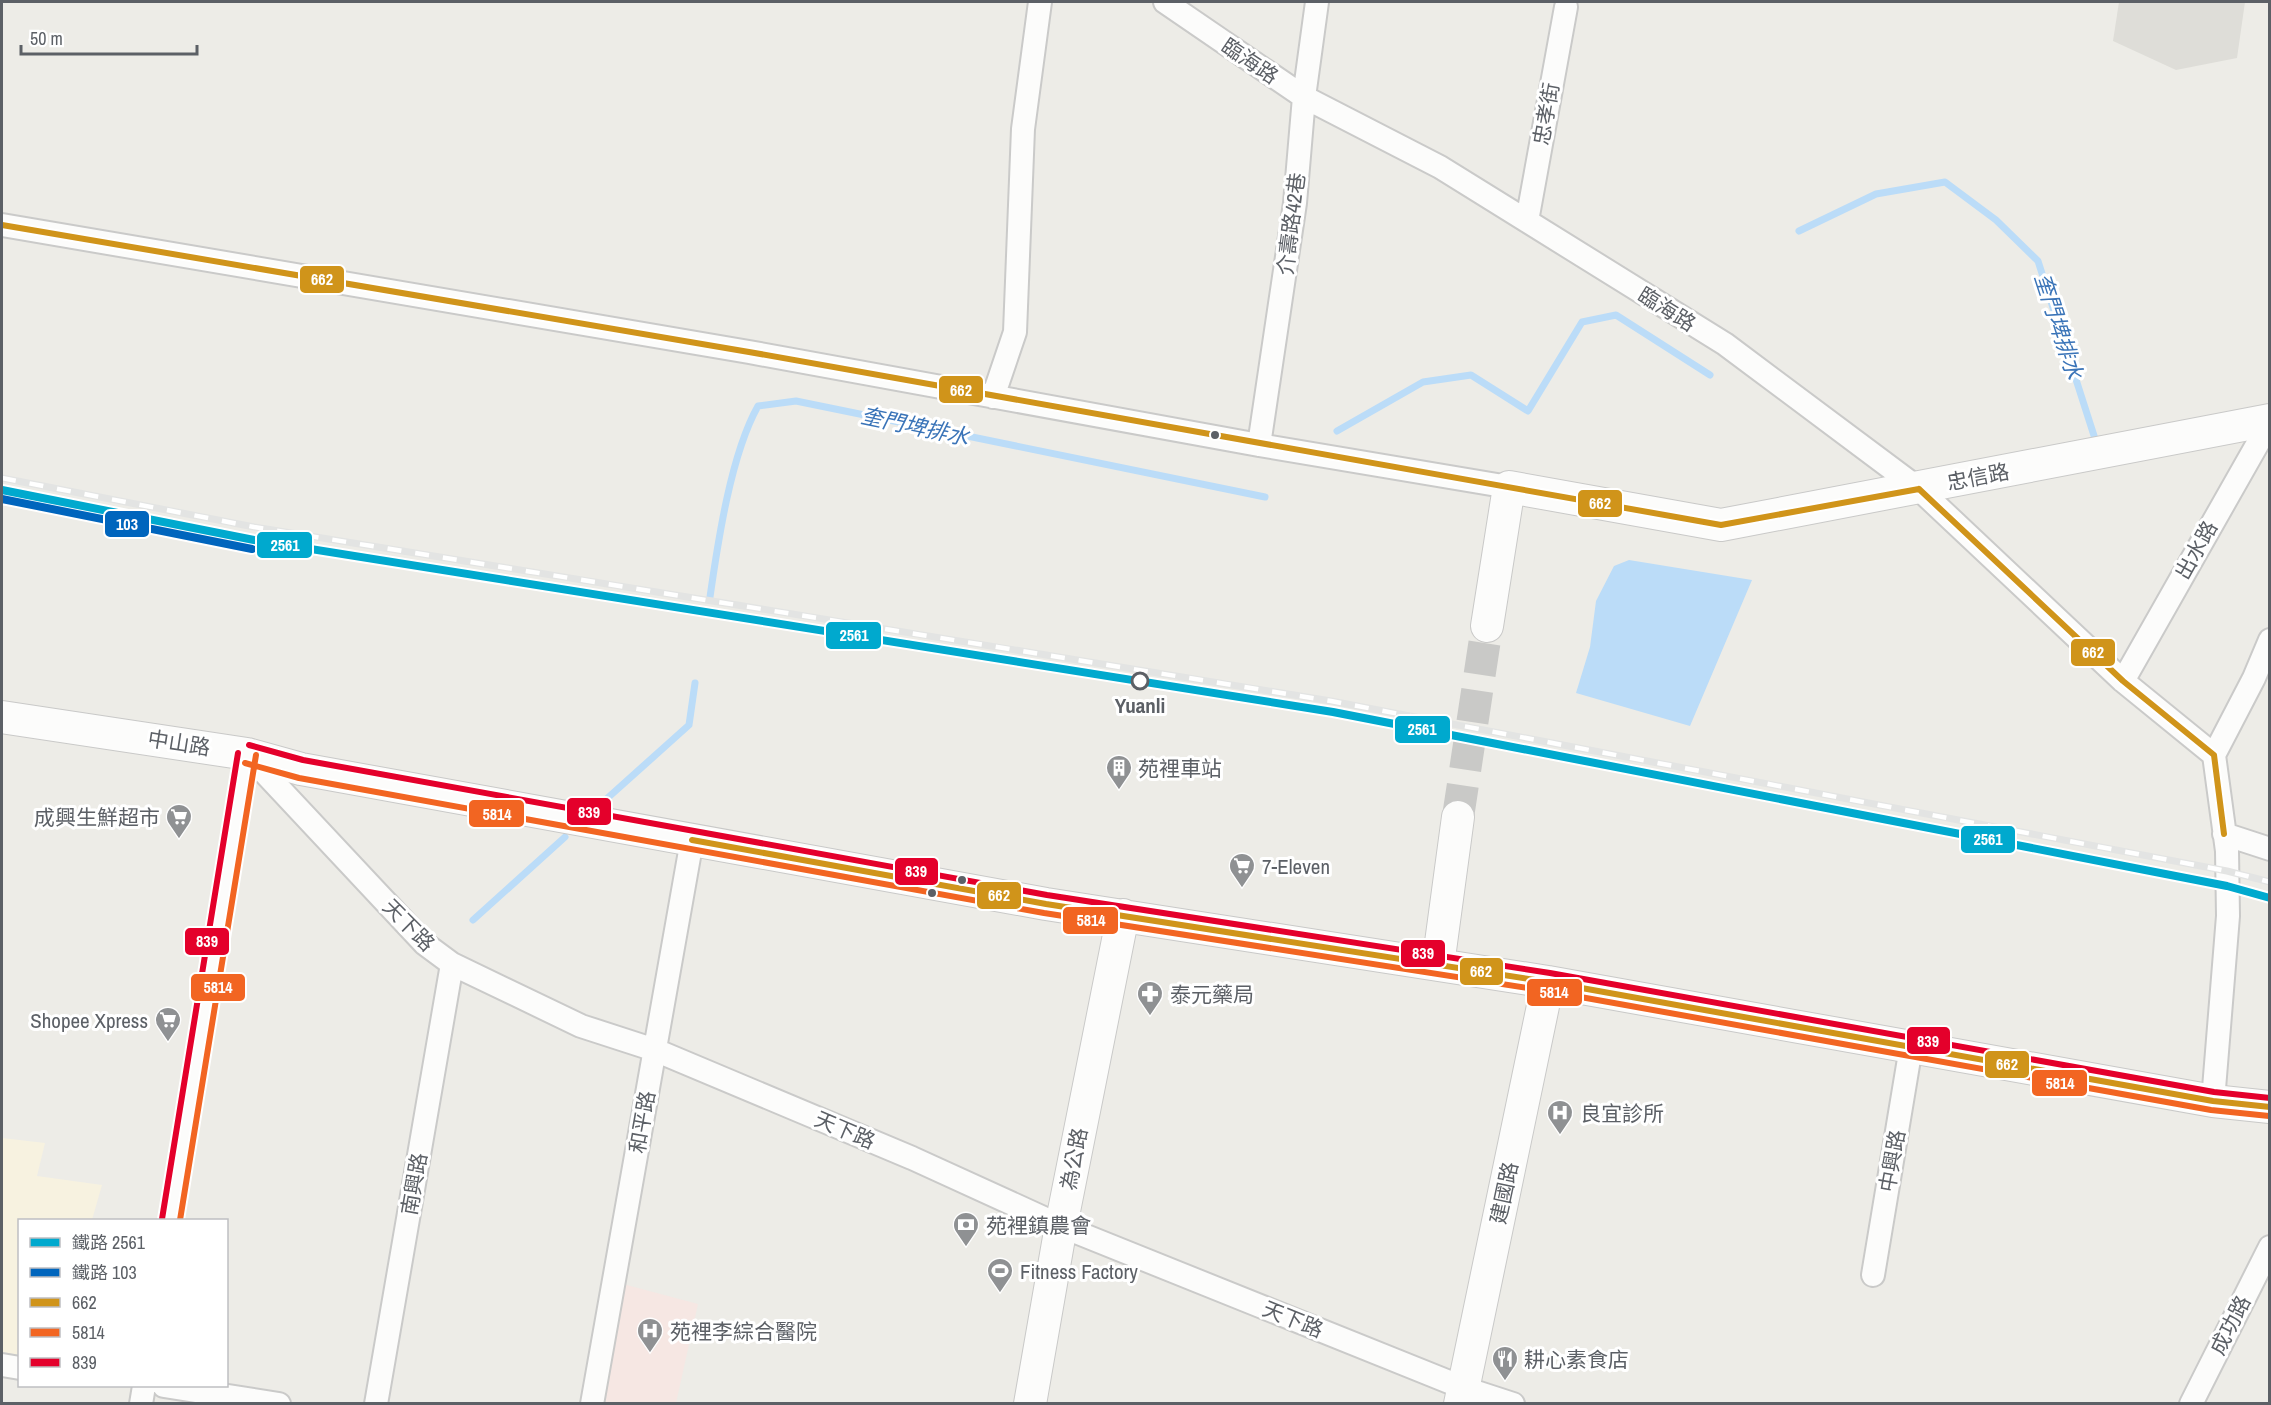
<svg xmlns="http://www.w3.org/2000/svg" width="2271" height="1405" font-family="'Archivo Narrow','Noto Sans TC',sans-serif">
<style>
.commercial{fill:#f7f2e0}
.industrial{fill:#deddd8}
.medical{fill:#f6e7e3}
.water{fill:#bbdcf8}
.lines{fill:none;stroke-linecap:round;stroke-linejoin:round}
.stream{stroke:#bbdcf8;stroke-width:7}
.secondary-tunnel{stroke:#c9c9c7;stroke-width:32;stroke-dasharray:32 16;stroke-linecap:butt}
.street-casing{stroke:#cacac9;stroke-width:26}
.secondary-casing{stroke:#c9c9c8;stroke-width:34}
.street{stroke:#fcfcfb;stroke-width:22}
.secondary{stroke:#fcfcfb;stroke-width:32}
.rail-casing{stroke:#e3e4e3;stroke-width:7}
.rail{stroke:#fff;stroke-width:4.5;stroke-dasharray:14;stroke-linecap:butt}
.bus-1-casing{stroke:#fff;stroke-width:10}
.bus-2-casing{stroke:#fff;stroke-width:10}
.bus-3-casing{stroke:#fff;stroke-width:10}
.bus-1{stroke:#d0941a;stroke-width:6}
.bus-2{stroke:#f26522;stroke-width:6}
.bus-3{stroke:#e4002b;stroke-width:6}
.rail-1-casing{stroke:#fff;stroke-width:12}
.rail-2-casing{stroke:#fff;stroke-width:12}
.rail-1{stroke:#00a9ce;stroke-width:8}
.rail-2{stroke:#0065bd;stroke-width:8}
.bus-dot{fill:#5c6066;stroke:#fff;stroke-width:2}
.stop-dot{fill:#fff;stroke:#5c6066;stroke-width:3}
.labels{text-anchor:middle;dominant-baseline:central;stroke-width:6;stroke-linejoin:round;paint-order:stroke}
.street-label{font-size:21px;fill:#5c6066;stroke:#fff}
.stop-label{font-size:21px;font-weight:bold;fill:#5c6066;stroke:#fff}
.poi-label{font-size:21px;fill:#5c6066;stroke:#fff;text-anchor:start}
.water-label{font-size:22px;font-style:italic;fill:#3a74b8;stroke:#fff}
.line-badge{stroke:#fff;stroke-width:2}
.badge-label{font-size:16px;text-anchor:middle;font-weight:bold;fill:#fff}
</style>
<rect width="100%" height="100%" fill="#edece7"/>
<!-- commercial -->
<path class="commercial" d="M2 1138 45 1143 37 1176 102 1185 92 1220H20L19 1355 2 1352Z"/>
<!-- industrial -->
<path class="industrial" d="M2119 2H2245L2237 58 2176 70 2113 41Z"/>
<!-- medical -->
<path class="medical" d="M623 1284 698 1304 676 1403 605 1404Z"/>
<!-- water -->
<path class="water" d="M1629 560 1752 580 1690 726 1576 693 1590 647 1596 601 1614 566Z"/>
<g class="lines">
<!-- stream -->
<path class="stream" d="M1799 231 1876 194 1945 182 1996 220 2038 261 2097 445
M1337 431 1423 382 1471 375 1528 411 1582 322 1616 315 1710 375
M710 597C718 541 731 454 758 406L796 401 1265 497
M602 803 689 725 695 683
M473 920 565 837"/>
<!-- secondary-tunnel -->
<path class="secondary-tunnel" d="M1458 817 1487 626"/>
<defs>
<path id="street" d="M1165 2 1304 97 1440 167 1725 344 1919 489 2123 681 2214 755 2227 851 2228 916 2213 1101
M1527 221 1566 7
M2 225 749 352 1259 445 1509 487
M993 397 1015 332 1023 129 1040 2
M1259 445 1295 203 1304 97 1317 2
M2123 681 2270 422
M248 755 425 944 452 964 581 1026 655 1050 912 1158 1061 1226 1464 1388 1513 1404
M2214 755 2254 678 2270 640
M2224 834 2270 849
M171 1220 247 754
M1873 1275 1911 1047
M2 1365 20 1368
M164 1386 279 1404
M141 1404 144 1386
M376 1404 452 964
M592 1404 692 840
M2191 1404 2270 1247"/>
<path id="secondary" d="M1487 626 1509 487 1721 525 2270 420
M2 717 247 754 301 769 1046 904 1548 982 2213 1101 2270 1107
M1438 965 1458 817
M1030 1404 1061 1226 1123 915
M1460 1404 1548 982"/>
</defs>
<!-- street casing -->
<use href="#street" class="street-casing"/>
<!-- secondary casing -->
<use href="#secondary" class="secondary-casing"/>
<!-- street -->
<use href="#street" class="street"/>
<!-- secondary -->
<use href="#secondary" class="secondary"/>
<defs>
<path id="rail" d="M2 478 254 527 1331 701 2227 871 2270 882"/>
</defs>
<!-- rail casing -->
<use href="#rail" class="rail-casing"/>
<!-- rail -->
<use href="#rail" class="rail"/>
<defs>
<path id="bus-1" d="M2 225 749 352 1721 525 1919 489
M1919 489 2123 681 2214 755 2224 834
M692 840 1046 904 1548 982 2213 1101 2270 1107"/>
<path id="bus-2" d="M245 763 299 778 1044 913 1547 991 2211 1110 2269 1116
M180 1220 256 755"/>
<path id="bus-3" d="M249 745 303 760 1047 895 1550 973 2214 1092 2270 1098
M162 1219 238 753"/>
</defs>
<!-- bus-1 casing -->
<use href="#bus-1" class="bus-1-casing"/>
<!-- bus-2 casing -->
<use href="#bus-2" class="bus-2-casing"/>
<!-- bus-3 casing -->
<use href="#bus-3" class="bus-3-casing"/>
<!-- bus-1 -->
<use href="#bus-1" class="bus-1"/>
<!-- bus-2 -->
<use href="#bus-2" class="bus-2"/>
<!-- bus-3 -->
<use href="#bus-3" class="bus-3"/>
<defs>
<path id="rail-1" d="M2 490 254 540 1333 712 2227 886 2270 898"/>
<path id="rail-2" d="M2 499 252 549"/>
</defs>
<!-- rail-1 casing -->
<use href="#rail-1" class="rail-1-casing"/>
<!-- rail-2 casing -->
<use href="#rail-2" class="rail-2-casing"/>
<!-- rail-1 -->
<use href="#rail-1" class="rail-1"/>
<!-- rail-2 -->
<use href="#rail-2" class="rail-2"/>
</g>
<!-- icons -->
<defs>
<symbol id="building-pin" viewBox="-11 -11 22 30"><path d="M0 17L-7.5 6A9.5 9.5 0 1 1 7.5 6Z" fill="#8f9193" stroke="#fff"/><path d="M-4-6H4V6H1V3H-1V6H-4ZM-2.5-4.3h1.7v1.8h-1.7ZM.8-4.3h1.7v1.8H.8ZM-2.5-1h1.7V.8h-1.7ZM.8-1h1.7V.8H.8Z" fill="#fff"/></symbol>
<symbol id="supermarket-pin" viewBox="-11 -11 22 30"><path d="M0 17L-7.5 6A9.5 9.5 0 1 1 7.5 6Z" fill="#8f9193" stroke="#fff"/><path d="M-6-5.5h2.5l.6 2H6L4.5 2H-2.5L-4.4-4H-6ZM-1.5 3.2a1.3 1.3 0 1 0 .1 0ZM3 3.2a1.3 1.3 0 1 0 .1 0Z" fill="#fff"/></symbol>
<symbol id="pharmacy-pin" viewBox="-11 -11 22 30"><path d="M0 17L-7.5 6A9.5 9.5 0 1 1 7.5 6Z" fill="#8f9193" stroke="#fff"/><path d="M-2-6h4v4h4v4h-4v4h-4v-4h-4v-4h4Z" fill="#fff"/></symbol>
<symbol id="hospital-pin" viewBox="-11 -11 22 30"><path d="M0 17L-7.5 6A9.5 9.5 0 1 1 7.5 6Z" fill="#8f9193" stroke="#fff"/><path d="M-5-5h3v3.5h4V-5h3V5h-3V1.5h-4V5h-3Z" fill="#fff"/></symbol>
<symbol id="bank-pin" viewBox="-11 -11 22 30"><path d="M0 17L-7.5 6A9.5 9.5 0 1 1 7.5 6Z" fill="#8f9193" stroke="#fff"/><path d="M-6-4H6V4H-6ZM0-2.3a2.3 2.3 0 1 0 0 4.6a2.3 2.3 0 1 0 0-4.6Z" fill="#fff"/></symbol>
<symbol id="stadium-pin" viewBox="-11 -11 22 30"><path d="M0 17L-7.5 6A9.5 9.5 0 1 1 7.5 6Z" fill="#8f9193" stroke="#fff"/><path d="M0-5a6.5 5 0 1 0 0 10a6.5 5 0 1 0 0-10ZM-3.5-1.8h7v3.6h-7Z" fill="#fff"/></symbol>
<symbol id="restaurant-pin" viewBox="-11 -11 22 30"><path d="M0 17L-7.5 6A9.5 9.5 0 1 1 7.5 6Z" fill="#8f9193" stroke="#fff"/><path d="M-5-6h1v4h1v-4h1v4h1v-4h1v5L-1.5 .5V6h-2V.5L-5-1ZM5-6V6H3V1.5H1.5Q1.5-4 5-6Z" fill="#fff"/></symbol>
</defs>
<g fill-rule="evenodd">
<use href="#building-pin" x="1104" y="753" width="30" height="40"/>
<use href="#supermarket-pin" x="164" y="802" width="30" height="40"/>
<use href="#supermarket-pin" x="1227" y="851" width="30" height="40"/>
<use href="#pharmacy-pin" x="1135" y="979" width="30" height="40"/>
<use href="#supermarket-pin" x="153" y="1005" width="30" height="40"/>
<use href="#hospital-pin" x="1545" y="1098" width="30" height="40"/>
<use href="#bank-pin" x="951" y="1210" width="30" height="40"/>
<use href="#stadium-pin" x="985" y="1256" width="30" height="40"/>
<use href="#hospital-pin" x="635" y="1316" width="30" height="40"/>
<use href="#restaurant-pin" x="1490" y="1344" width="30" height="40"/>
</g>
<!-- markers -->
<g class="bus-dot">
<circle cx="1215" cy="435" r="5"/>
<circle cx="962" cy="880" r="5"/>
<circle cx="932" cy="893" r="5"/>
</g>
<circle class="stop-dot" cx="1140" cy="681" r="8"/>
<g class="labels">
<!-- street labels -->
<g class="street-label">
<text transform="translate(1250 61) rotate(34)">臨海路</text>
<text transform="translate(1546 114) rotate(-80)">忠孝街</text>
<text transform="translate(1291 224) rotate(-83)">介壽路42巷</text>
<text transform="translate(1667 309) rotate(32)">臨海路</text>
<text transform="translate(1978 477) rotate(-11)">忠信路</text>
<text transform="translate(2196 550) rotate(-61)">出水路</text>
<text transform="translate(179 743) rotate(9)">中山路</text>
<text transform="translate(409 925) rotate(45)">天下路</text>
<text transform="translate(642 1122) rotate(-80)">和平路</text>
<text transform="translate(845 1130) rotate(23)">天下路</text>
<text transform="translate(1074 1159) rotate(-79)">為公路</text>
<text transform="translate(1892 1161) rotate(-80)">中興路</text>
<text transform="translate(414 1184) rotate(-80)">南興路</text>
<text transform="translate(1504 1193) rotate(-78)">建國路</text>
<text transform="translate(1293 1319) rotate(22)">天下路</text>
<text transform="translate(2230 1325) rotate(-63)">成功路</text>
</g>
<!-- stop labels -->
<g class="stop-label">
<text x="1140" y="705">Yuanli</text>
</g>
<!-- poi labels -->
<g class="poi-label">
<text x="1138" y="768">苑裡車站</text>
<text x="160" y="817" text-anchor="end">成興生鮮超市</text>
<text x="1262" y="866">7-Eleven</text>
<text x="1170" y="994">泰元藥局</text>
<text x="148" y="1020" text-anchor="end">Shopee Xpress</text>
<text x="1580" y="1113">良宜診所</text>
<text x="986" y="1225">苑裡鎮農會</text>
<text x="1020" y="1271">Fitness Factory</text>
<text x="670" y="1331">苑裡李綜合醫院</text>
<text x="1524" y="1359">耕心素食店</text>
</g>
<!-- water labels -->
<g class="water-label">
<text transform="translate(2059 326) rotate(72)">奎門埤排水</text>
<text transform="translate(915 426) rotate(12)">奎門埤排水</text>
</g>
</g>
<g class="line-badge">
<rect x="299" y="265" width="46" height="29" rx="6" fill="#d0941a"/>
<rect x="938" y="375" width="46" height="29" rx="6" fill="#d0941a"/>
<rect x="1577" y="489" width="46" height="29" rx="6" fill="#d0941a"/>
<rect x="104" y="510" width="46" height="28" rx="6" fill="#0065bd"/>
<rect x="256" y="531" width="57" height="28" rx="6" fill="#00a9ce"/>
<rect x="825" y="621" width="57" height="29" rx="6" fill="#00a9ce"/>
<rect x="2070" y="638" width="46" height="29" rx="6" fill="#d0941a"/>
<rect x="1394" y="715" width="57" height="29" rx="6" fill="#00a9ce"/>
<rect x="566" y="797" width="46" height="29" rx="6" fill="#e4002b"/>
<rect x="468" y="799" width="57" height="29" rx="6" fill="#f26522"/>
<rect x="1960" y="825" width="56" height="29" rx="6" fill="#00a9ce"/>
<rect x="894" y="857" width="45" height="29" rx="6" fill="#e4002b"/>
<rect x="976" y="881" width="46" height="29" rx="6" fill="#d0941a"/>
<rect x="1062" y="906" width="57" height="29" rx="6" fill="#f26522"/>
<rect x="184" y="927" width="46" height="29" rx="6" fill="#e4002b"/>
<rect x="1400" y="939" width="46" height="29" rx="6" fill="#e4002b"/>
<rect x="1459" y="957" width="45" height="29" rx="6" fill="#d0941a"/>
<rect x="190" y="973" width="56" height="29" rx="6" fill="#f26522"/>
<rect x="1526" y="978" width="57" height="29" rx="6" fill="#f26522"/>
<rect x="1906" y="1026" width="45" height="29" rx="6" fill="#e4002b"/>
<rect x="1984" y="1050" width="46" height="29" rx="6" fill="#d0941a"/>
<rect x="2031" y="1069" width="57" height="28" rx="6" fill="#f26522"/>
</g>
<g class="badge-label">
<text x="322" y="285">662</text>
<text x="961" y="396">662</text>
<text x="1600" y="509">662</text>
<text x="127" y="530">103</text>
<text x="285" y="551">2561</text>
<text x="854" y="641">2561</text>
<text x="2093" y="658">662</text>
<text x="1422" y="735">2561</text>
<text x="589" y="818">839</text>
<text x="497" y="820">5814</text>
<text x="1988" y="845">2561</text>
<text x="916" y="877">839</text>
<text x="999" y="901">662</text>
<text x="1091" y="926">5814</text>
<text x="207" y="947">839</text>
<text x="1423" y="959">839</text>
<text x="1481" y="977">662</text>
<text x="218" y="993">5814</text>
<text x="1554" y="998">5814</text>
<text x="1928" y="1047">839</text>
<text x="2007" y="1070">662</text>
<text x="2060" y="1089">5814</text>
</g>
<!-- border -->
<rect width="2271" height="1405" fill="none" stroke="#5c6066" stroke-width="6"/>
<!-- legend -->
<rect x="18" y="1219" width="210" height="168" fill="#ffffff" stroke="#bebfc2" stroke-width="1.5"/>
<rect x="30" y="1238" width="30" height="9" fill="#00a9ce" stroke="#bebfc2" stroke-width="1.5"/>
<text x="72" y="1249" font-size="18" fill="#5c6066">鐵路 2561</text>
<rect x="30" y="1268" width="30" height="9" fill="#0065bd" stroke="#bebfc2" stroke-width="1.5"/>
<text x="72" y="1279" font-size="18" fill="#5c6066">鐵路 103</text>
<rect x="30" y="1298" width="30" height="9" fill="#d0941a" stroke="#bebfc2" stroke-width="1.5"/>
<text x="72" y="1309" font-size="18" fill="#5c6066">662</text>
<rect x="30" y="1328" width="30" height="9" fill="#f26522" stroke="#bebfc2" stroke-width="1.5"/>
<text x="72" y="1339" font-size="18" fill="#5c6066">5814</text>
<rect x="30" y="1358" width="30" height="9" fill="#e4002b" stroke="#bebfc2" stroke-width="1.5"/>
<text x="72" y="1369" font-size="18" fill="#5c6066">839</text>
<!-- scale -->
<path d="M21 45v9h176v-9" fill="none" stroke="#5c6066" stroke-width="3"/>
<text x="30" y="45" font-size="18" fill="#5c6066" stroke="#ffffff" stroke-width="4.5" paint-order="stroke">50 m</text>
</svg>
